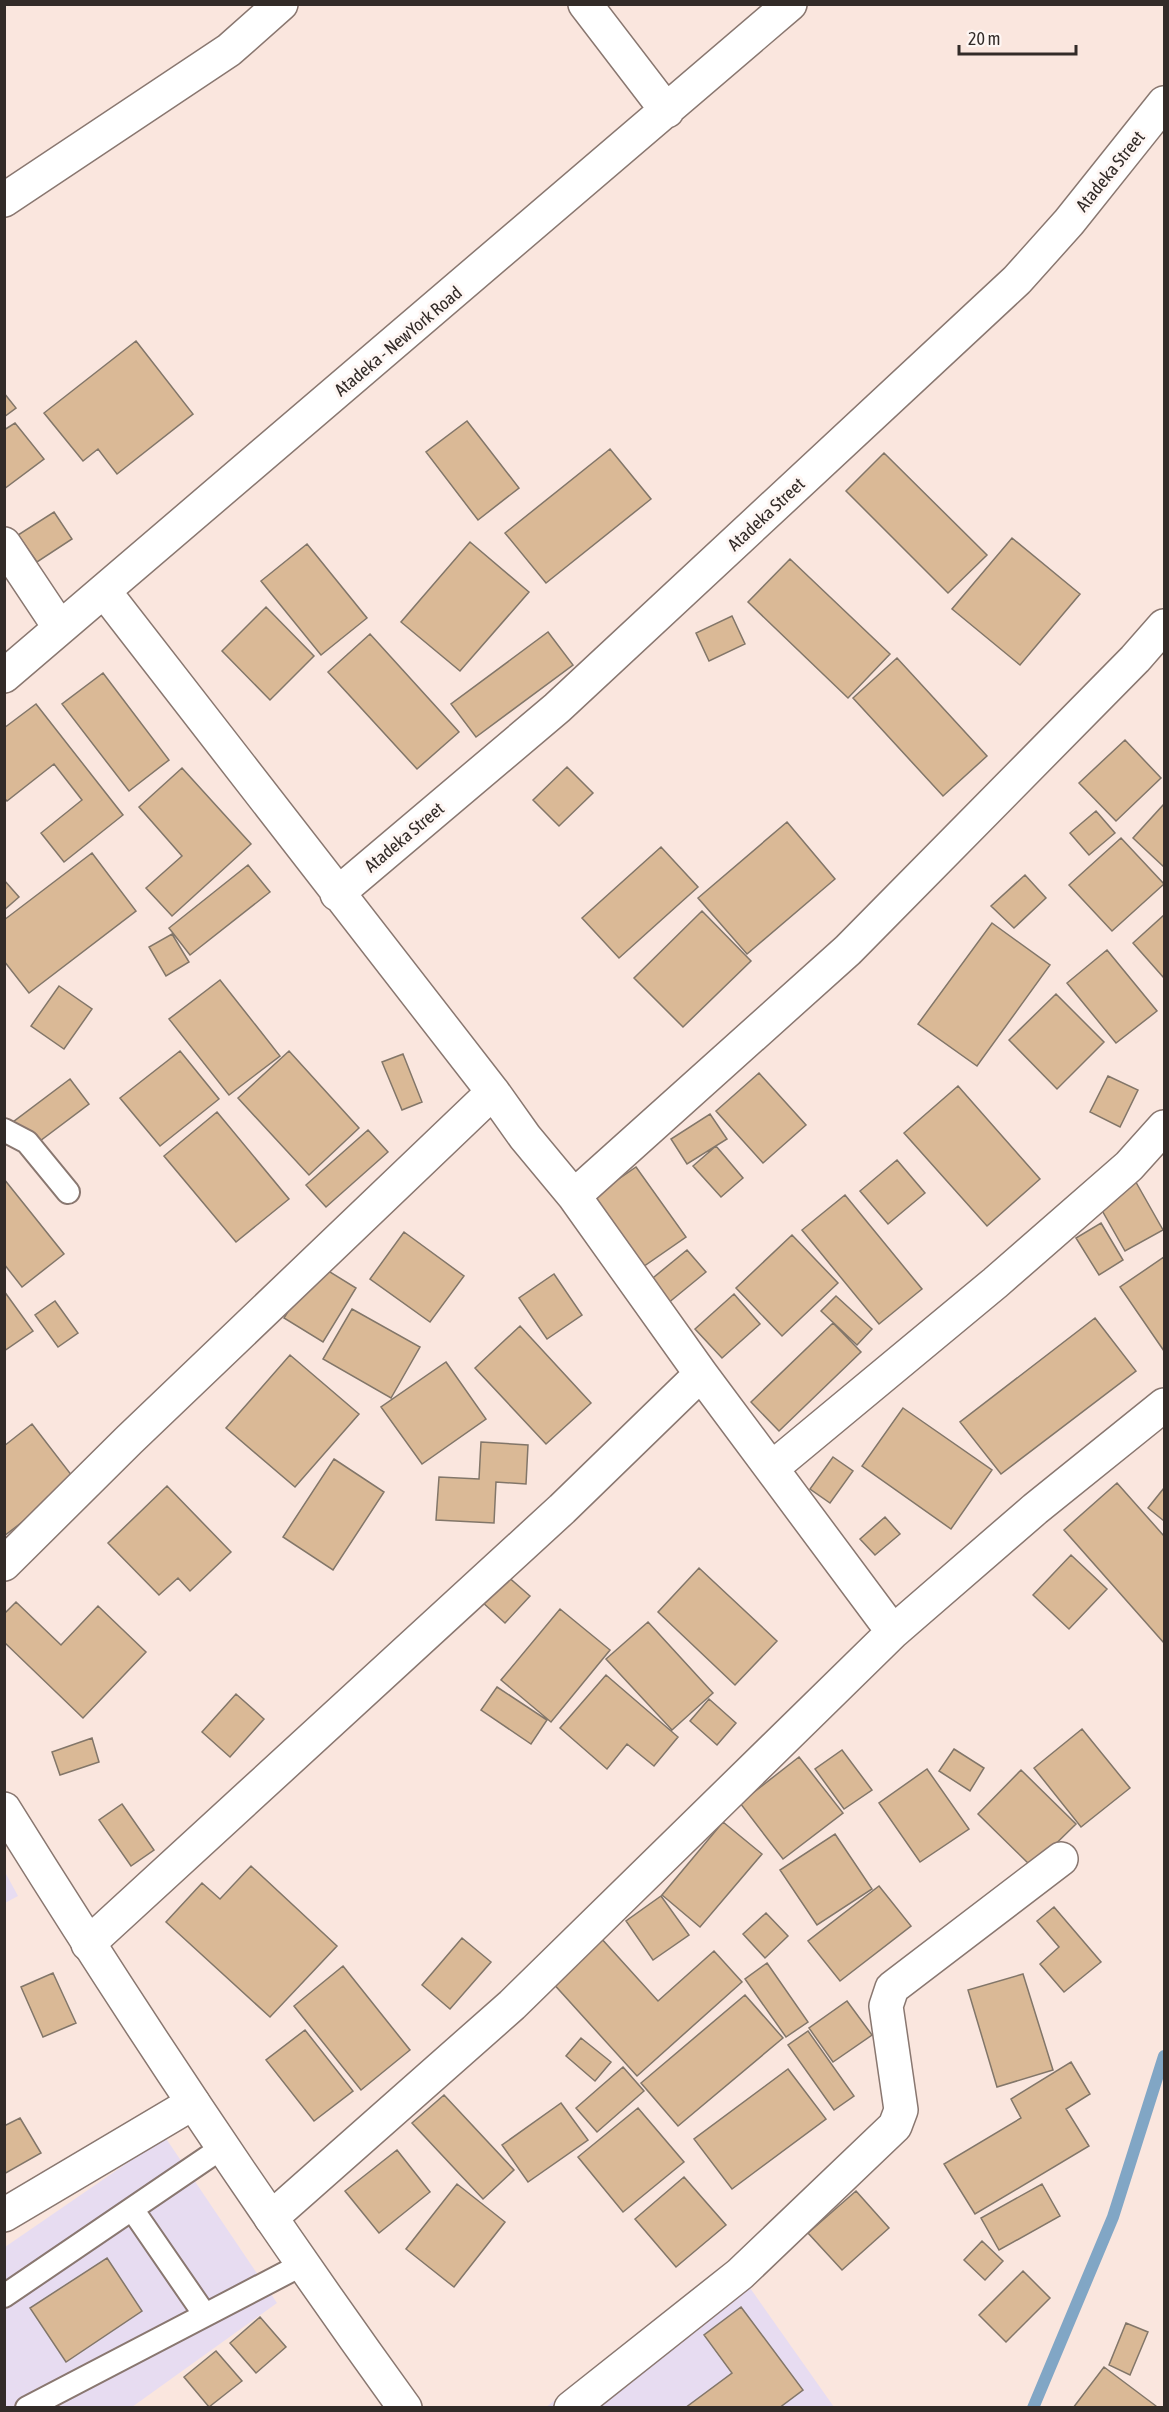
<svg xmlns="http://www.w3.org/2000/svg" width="1169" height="2412" font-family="'Asap Condensed',sans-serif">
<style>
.commercial{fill:#e7dcf1}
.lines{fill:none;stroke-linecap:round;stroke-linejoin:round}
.stream{stroke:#81a6c5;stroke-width:12}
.building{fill:#dab996;stroke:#827669;stroke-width:1.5}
.lane-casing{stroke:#897770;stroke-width:26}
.street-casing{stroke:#897770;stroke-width:36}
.secondary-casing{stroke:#897770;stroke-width:36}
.lane{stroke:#fff;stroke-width:22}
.street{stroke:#fff;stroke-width:33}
.secondary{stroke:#fff;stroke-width:33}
.labels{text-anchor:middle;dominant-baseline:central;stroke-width:6;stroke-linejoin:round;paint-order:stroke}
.street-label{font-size:18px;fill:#322b28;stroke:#fef6f3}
</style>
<rect width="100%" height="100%" fill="#fae6de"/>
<!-- commercial -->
<path class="commercial" d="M5 1872 18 1896 5 1903H4Z
M165 2137 277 2303 132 2407 5 2408V2247Z
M731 2261 834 2407 545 2408Z"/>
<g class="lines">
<!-- stream -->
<path class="stream" d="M1033 2408 1113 2217 1164 2056"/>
</g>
<!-- building -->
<path class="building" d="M136 341 193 414 117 474 98 449 83 461 44 413Z
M4 393 16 408 4 417Z
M467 421 519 488 478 520 426 452Z
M15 423 44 459 4 489V430Z
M610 449 651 499 546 583 505 533Z
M884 453 987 555 948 593 846 491Z
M54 512 72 539 37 562 18 535Z
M1012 538 1080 594 1020 665 952 609Z
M470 542 529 592 460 671 401 622Z
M307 544 367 618 321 655 261 581Z
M790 559 890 654 848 698 748 602Z
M266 607 314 656 270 700 222 651Z
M732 616 745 644 709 661 696 633Z
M548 632 573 665 476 737 451 704Z
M370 634 459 732 417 769 328 672Z
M897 658 987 756 943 796 853 698Z
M103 673 169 760 129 791 62 704Z
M36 704 123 815 64 862 41 833 82 800 54 764 7 801 4 798V728Z
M1125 740 1161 778 1116 821 1079 783Z
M567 767 593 793 559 826 533 800Z
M182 768 251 844 172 916 146 888 182 856 139 807Z
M1164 804V867L1133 838Z
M1096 811 1115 833 1089 855 1070 833Z
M787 822 835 879 747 954 698 898Z
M1121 838 1164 884 1112 931 1069 885Z
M661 847 698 887 619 958 582 918Z
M92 853 136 911 29 993 4 961V920Z
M248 865 270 892 190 955 169 928Z
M1025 875 1046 898 1014 928 991 906Z
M4 880 19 897 4 910Z
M702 911 751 961 683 1027 634 978Z
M1164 915V978L1133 943Z
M992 923 1050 965 977 1066 918 1024Z
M172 934 189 962 166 976 149 947Z
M1107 950 1157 1011 1116 1043 1067 983Z
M220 980 280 1056 229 1095 169 1019Z
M59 986 92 1009 64 1049 31 1026Z
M1056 994 1104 1042 1057 1089 1009 1040Z
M180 1051 219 1099 160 1146 120 1098Z
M289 1051 359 1128 309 1175 238 1098Z
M403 1054 422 1102 402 1110 382 1062Z
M759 1073 806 1125 763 1163 716 1111Z
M1108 1076 1138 1090 1120 1127 1090 1112Z
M70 1079 89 1104 32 1147 13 1122Z
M958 1086 1040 1179 987 1226 904 1133Z
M217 1112 289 1199 236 1242 164 1156Z
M710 1114 727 1139 687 1164 671 1139Z
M368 1130 388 1152 326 1207 306 1185Z
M716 1146 743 1178 721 1197 693 1166Z
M897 1160 925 1193 888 1224 860 1191Z
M636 1167 686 1237 637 1271 587 1201Z
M1133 1177 1163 1230 1125 1251 1095 1198Z
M4 1179 64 1254 22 1287 4 1264Z
M845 1195 922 1289 879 1324 802 1230Z
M1101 1223 1123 1260 1099 1275 1076 1238Z
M404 1232 464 1276 430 1322 370 1279Z
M792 1235 838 1283 782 1336 736 1288Z
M687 1250 706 1272 656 1313 637 1291Z
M1164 1257V1351L1120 1287Z
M317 1264 356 1288 323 1342 284 1318Z
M554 1274 582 1315 547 1339 519 1298Z
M4 1291 33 1331 4 1351Z
M734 1294 760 1324 722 1358 695 1329Z
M836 1296 872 1329 857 1345 821 1311Z
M55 1301 78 1333 58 1347 35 1315Z
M352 1309 420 1347 391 1398 323 1359Z
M1095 1318 1136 1371 1001 1474 960 1422Z
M833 1323 861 1352 779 1431 751 1402Z
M520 1326 591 1403 546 1444 475 1368Z
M290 1355 359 1414 295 1487 226 1428Z
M446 1362 486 1419 422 1464 381 1407Z
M903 1408 992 1470 951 1529 862 1466Z
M32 1424 76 1481 4 1536V1446Z
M481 1442 528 1445 526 1484 496 1482 494 1523 436 1520 439 1477 479 1479Z
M833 1457 853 1471 830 1503 810 1489Z
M334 1459 384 1492 333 1570 283 1537Z
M1117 1483 1164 1536V1643L1064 1530Z
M167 1486 231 1552 190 1591 178 1578 159 1595 108 1543Z
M1164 1488V1521L1148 1508Z
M885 1517 900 1534 875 1555 860 1539Z
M1071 1555 1107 1589 1069 1629 1033 1595Z
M699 1568 777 1641 735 1685 658 1612Z
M505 1574 530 1596 505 1623 480 1600Z
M16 1602 61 1645 98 1606 146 1652 83 1718 4 1642V1614Z
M560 1609 610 1650 551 1722 501 1680Z
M648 1622 713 1693 672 1730 606 1659Z
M606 1675 678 1737 654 1766 627 1744 607 1769 560 1728Z
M497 1687 547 1720 531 1744 481 1710Z
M236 1694 264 1719 230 1757 202 1732Z
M709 1699 736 1723 717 1745 690 1721Z
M1082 1729 1130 1788 1081 1827 1034 1768Z
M92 1738 99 1762 60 1775 52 1752Z
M954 1749 984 1768 970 1791 939 1771Z
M842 1750 872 1790 844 1809 815 1769Z
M799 1757 843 1813 783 1859 740 1803Z
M927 1769 969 1829 920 1862 879 1803Z
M1021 1770 1076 1824 1032 1867 978 1814Z
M122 1804 154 1850 131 1866 99 1820Z
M723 1822 762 1854 700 1927 662 1895Z
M835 1834 872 1889 817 1925 780 1870Z
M251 1866 337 1946 270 2017 166 1922 202 1883 220 1899Z
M879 1886 911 1926 840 1981 808 1941Z
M661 1896 689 1935 653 1960 626 1921Z
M1054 1907 1101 1962 1064 1992 1040 1964 1059 1947 1037 1921Z
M766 1913 788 1936 765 1958 743 1934Z
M600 1937 658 2001 714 1951 742 1982 637 2076 551 1981Z
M462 1938 491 1962 450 2009 422 1985Z
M767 1963 808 2022 786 2037 745 1979Z
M343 1966 410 2050 361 2090 294 2006Z
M53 1973 76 2023 43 2037 21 1987Z
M1023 1974 1053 2070 997 2087 968 1990Z
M745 1995 783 2038 678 2126 641 2083Z
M847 2001 872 2035 833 2062 809 2028Z
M305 2030 353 2091 314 2121 266 2060Z
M808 2031 854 2096 834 2110 788 2045Z
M581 2038 611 2062 595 2081 566 2056Z
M1071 2062 1090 2094 1066 2109 1089 2146 975 2214 944 2164 1021 2118 1011 2099Z
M623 2067 644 2091 597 2132 576 2108Z
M788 2069 826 2119 732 2189 694 2139Z
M444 2095 514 2170 483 2199 412 2123Z
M561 2103 588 2140 528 2182 502 2145Z
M638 2108 684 2162 623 2212 578 2157Z
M20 2118 41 2153 4 2174V2126Z
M397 2150 430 2192 379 2233 345 2191Z
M684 2177 726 2225 676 2267 635 2219Z
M457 2184 505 2222 454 2287 406 2249Z
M1042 2184 1060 2216 999 2250 981 2218Z
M856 2191 889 2228 842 2270 808 2233Z
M982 2241 1003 2261 985 2280 964 2260Z
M107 2258 142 2311 66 2362 30 2308Z
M1023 2271 1050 2298 1006 2342 979 2315Z
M741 2307 803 2390 779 2408H685L732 2373 704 2335Z
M260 2317 286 2347 256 2373 230 2343Z
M1126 2323 1148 2332 1130 2375 1109 2365Z
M216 2351 242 2381 209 2407 184 2377Z
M1104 2367 1156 2406V2408H1073Z"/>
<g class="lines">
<defs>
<path id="lane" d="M4 1130 27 1142 68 1192
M132 2209 205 2315
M4 2296 223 2147
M27 2408 303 2264"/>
<path id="street" d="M585 4 667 111
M4 200 229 50 281 4
M4 544 60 628
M104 591 493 1092 525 1137 574 1196 701 1374 893 1632 512 2005 271 2218
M4 676 790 4
M337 894 557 708 1017 280 1069 222 1164 103
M574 1196 848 950 1135 659 1164 626
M772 1468 995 1283 1129 1166 1164 1127
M4 1564 129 1440 493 1092
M893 1632 1035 1509 1164 1405
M88 1944 562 1509 701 1374
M4 2215 193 2103
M571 2408 740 2274 895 2126 901 2110 886 2006 892 1988 1061 1859"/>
<path id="secondary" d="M4 1809C131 2013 264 2213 405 2408"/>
</defs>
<!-- lane casing -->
<use href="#lane" class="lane-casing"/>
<!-- street casing -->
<use href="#street" class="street-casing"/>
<!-- secondary casing -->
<use href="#secondary" class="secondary-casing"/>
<!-- lane -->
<use href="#lane" class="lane"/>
<!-- street -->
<use href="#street" class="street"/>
<!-- secondary -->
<use href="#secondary" class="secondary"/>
</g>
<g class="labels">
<!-- street labels -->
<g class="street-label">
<text transform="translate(1110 171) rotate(-51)">Atadeka Street</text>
<text transform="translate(398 341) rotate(-40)">Atadeka - NewYork Road</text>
<text transform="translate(766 514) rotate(-43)">Atadeka Street</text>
<text transform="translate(404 837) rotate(-40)">Atadeka Street</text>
</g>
</g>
<!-- border -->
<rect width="1169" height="2412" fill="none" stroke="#322b28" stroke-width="12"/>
<!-- scale -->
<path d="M959 45v9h117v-9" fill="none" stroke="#322b28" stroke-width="3"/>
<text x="968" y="45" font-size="18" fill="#322b28" stroke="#fef6f3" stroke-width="4.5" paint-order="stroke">20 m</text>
</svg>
